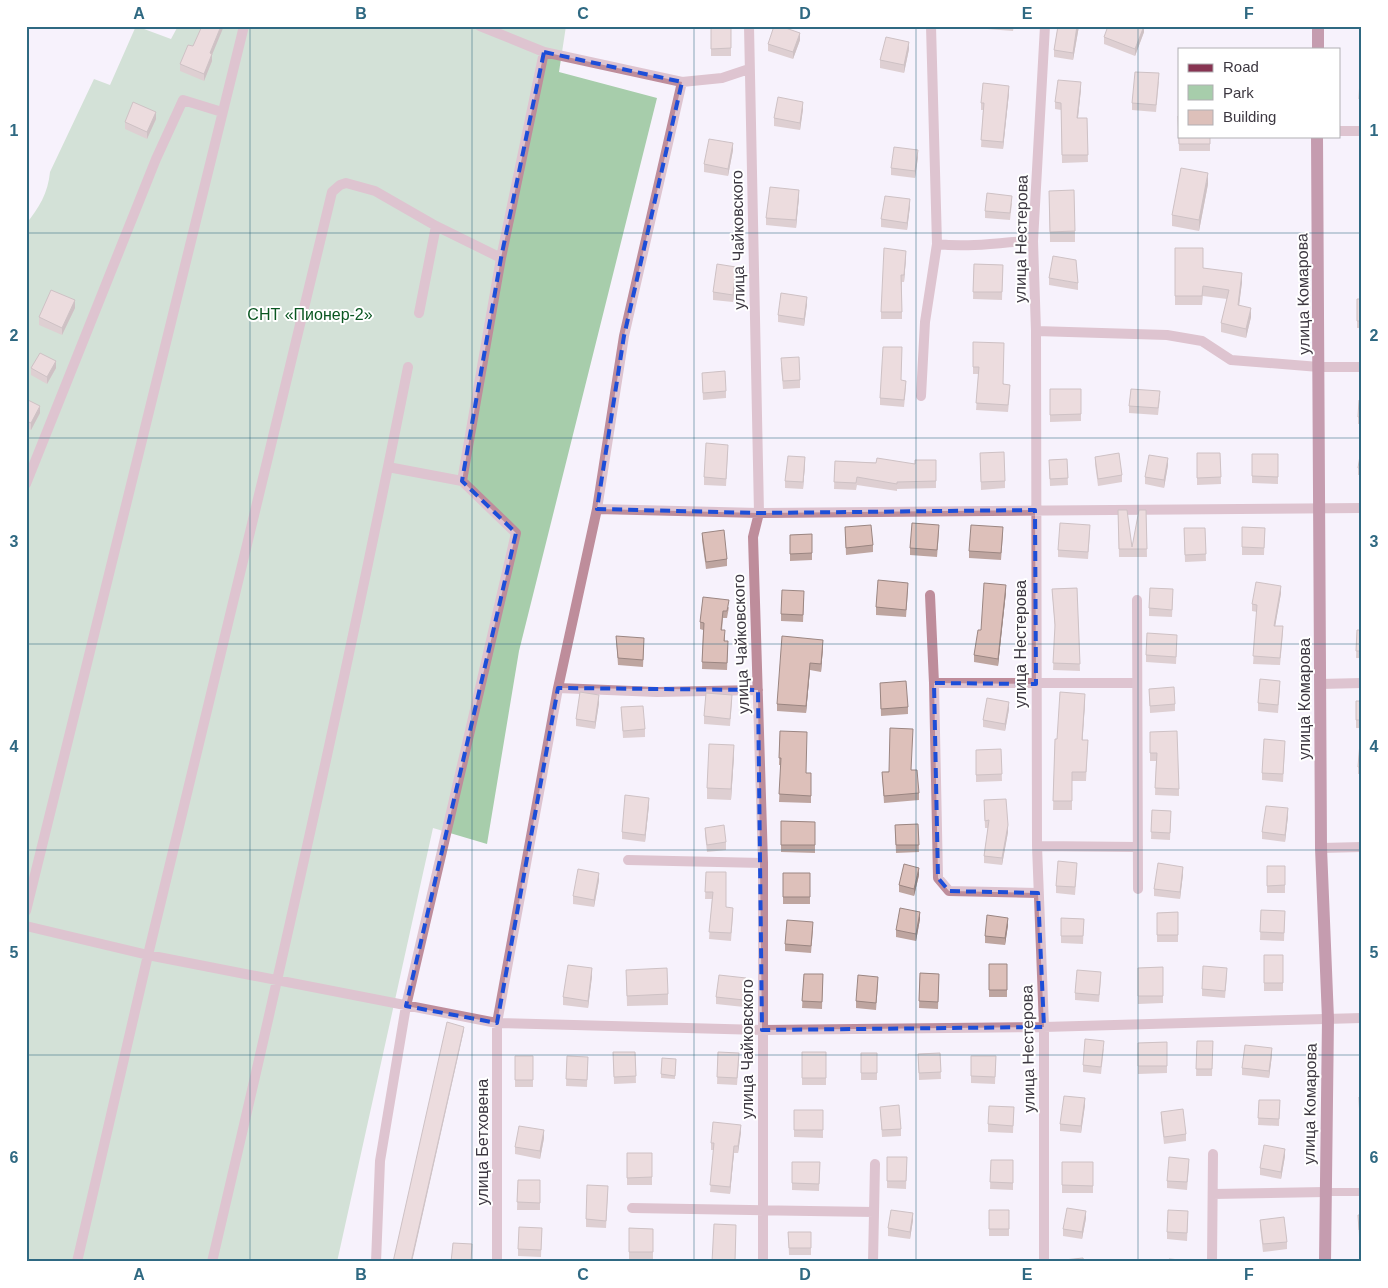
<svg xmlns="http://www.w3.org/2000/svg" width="1388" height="1288" font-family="Arial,sans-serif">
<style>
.green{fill:#a7cdab}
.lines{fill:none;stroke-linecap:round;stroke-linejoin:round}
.service{stroke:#be8d9b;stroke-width:8}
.minor{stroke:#be8d9b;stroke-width:10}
.primary{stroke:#873452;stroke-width:12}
.wall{fill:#bea5a0}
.shaded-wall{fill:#9b8682}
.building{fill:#ddc0ba;stroke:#9b8682}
.marked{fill:none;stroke:#1d4ed8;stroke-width:4;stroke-dasharray:10 6;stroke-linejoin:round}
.grid{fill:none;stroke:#2f6982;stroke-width:1;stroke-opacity:0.55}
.labels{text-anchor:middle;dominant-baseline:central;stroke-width:4;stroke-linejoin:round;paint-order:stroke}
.street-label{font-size:16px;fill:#3d3841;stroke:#fff}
.park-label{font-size:16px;fill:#0a5621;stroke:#fff}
.neatline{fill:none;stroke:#2f6982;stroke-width:2}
.grid-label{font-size:16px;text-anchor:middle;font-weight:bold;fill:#2f6982}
</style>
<rect width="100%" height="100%" fill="#f7f2fc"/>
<!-- green -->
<path class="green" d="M136 26 171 39 178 26H566L559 72 657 98 519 651 487 844 433 828 337 1262H26V224C39 208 48 193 50 172L94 79 110 85Z"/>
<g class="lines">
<!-- service -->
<path class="service" d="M1325 1192H1362"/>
<!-- minor -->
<path class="minor" d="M480 26 544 52 682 82 722 78 749 69
M749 26 759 513 753 537 763 863V1262
M1339 131H1362
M937 244C969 248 1000 242 1033 241
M501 258 544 52
M419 313 436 226
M1036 331 1167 335 1202 341 1231 360 1319 367H1362
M921 396 925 322 937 244 931 26
M388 467 462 481
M26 484 156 159 183 100 222 112
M597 509 759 513 1362 508
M930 595 934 683
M1137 600 1138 889
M1320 684 1362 683
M558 688 657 692 758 690
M1037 846 1138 847
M1321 848 1362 847
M628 860 763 863
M1038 893 949 891 938 878 934 683H1137
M26 911 244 26
M26 926 148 955 497 1023 762 1030 1044 1027 1362 1018
M1213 1194 1325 1192
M632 1208 874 1212
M77 1262 148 955 332 192 340 185 346 183 375 191 436 226 501 258 462 481 516 533 406 1006 380 1161 376 1262
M212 1262C282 964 349 666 408 367
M497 1262V1023L558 688 597 509 624 336 682 82
M873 1262 875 1164
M1044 1262V1027L1037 846 1036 331 1033 241 1045 26
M1212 1262 1213 1154"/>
<!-- primary -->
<path class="primary" d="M1318 49V26
M1317 136 1321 848 1328 1019 1325 1262"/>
</g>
<!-- wall -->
<path class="wall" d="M711 26H731V56H711Z
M987 26H1014L1013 31 987 29Z
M1058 26H1079L1073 60 1054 57V50Z
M1144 26V32L1135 56 1104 44V37Z
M1356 26H1362V29H1356Z
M800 40 793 59 768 51V44Z
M909 49 904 73 880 68V60Z
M212 55V61L204 81 180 71V64Z
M1362 77V106H1359V99Z
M1159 81 1156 112 1132 110V103Z
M1081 89 1078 118H1087L1088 162 1062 163 1061 110 1055 109V102Z
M1009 93 1003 149 981 147 983 110H981V103Z
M803 109 800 130 774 126V118Z
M1178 116 1210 136V151H1179Z
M156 119 147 139 125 129V122Z
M733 150 728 176 704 172V164Z
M918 157 915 178 891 175V168Z
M1208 184 1199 231 1172 226V215Z
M1049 191 1075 231V242H1050Z
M799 197 796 228 766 225V218Z
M1012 203 1010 220 985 218V211Z
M910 206 907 230 881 227V219Z
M1175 248 1203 268 1242 282 1239 305 1251 317 1246 338 1221 332V323L1227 299 1203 296 1202 305H1175Z
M906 258 904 282H902V319H881V312Z
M974 264 1003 265 1002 300 973 299Z
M736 274 733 302 713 300V292Z
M1049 278 1078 283V290L1049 285Z
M1357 299H1362V328H1357Z
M807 304 804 326 778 322V315Z
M75 308 62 335 39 325V317Z
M973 342 1004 384 1010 392 1008 412 976 410 979 374H973Z
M781 366 800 380V388L783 389Z
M31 368H56L47 384 31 375Z
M702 380 726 391V398L703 400Z
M901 380 906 388 904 407 880 405V398Z
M1050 389H1081V421L1050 422Z
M1160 398 1158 415 1129 413V406Z
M26 399 40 413 31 430 26 428Z
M1362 400V424H1358V417Z
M1362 449V475H1358V468Z
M728 452 726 486 704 485V477Z
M980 453 1005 481V488L981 490Z
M1197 453H1220L1221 484 1197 485Z
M1252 454H1278V484L1252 483Z
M1095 457 1122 475V482L1098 486 1095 464Z
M1067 459 1068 485 1050 486 1049 460Z
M936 460V488L897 489V491L857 485 856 490 834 489 835 461 915 464Z
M805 464 803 489 785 488V481Z
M1168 465 1164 488 1145 484V477Z
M1118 510 1132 547 1146 510 1147 557H1119Z
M845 527 873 545V552L846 555Z
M1242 527 1265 528 1264 555H1242Z
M1184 528H1205L1206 561 1185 562Z
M939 532 937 557 910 555V548Z
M1090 532 1088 559 1058 557V550Z
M702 533 727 559V566L706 569 702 540Z
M812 534V560L790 561V535Z
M1003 534 1001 560 969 558V551Z
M1077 588 1080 671 1053 670 1055 629 1052 589Z
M908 590 906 617 876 615V607Z
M1006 592 998 666 974 662V655L981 630Z
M1281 593 1275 626 1283 633 1280 665 1253 664 1257 612 1252 611V604Z
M1173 597 1172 617 1149 616V608Z
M804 598 803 622 781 621V614Z
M729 607 727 618H723L722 630 725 637V641L728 648 727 670 702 669 703 630 700 629V622Z
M1357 630H1362V658H1356Z
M616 636 644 645 643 667 618 665Z
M1177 642 1176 664 1146 662V655Z
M823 647 821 672 810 670 806 713 777 711V704Z
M880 683 908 707V714L881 716Z
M1280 688 1278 713 1258 711V703Z
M1149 689 1175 704V711L1150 713Z
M1356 701H1362V728H1356Z
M732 702 730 726 704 724V716Z
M599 703 595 729 576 726V719Z
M1085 703 1082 740H1088L1086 781H1072V810H1053L1055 739H1057Z
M621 707 645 729V737L623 738Z
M1009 709 1005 731 983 727V720Z
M780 731 806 773H811V803L779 802 781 765H779Z
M1150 732 1179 789V796L1155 795 1156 761H1150Z
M1362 742V774H1358V767Z
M1285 748 1283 782 1262 780V773Z
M1001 749 1002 781 976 782V750Z
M734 756 731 800 707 799V788Z
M912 770 919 793V800L884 803 882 772Z
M1362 783V830H1360Z
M984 800 1008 832 1002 865 984 863V856L988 828H985Z
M649 805 645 842 622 839V832Z
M1152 810 1171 811 1170 840 1151 839Z
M1288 816 1285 842 1262 839V832Z
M781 821 815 822V853L781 852Z
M918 824 919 852 896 853 895 825Z
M705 828 726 842V850L707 852 705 835Z
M1267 866H1285V893H1267Z
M1077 870 1075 895 1056 893V886Z
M706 872 726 907 733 915 731 941 709 939 712 899H705Z
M783 873H810V904H783Z
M1183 874 1180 899 1154 896V889Z
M919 875 914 896 899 892V885Z
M599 880 594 907 573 904V896Z
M1261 910 1285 911 1284 941 1260 940Z
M1178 912V942H1157V913Z
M1061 918 1084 919 1083 944 1061 943Z
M920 919 916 941 896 937V930Z
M1008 925 1005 945 985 943V936Z
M813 930 811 953 785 951V944Z
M1264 955H1283V991H1264Z
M989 964H1007V997H989Z
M1163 967V1003L1138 1004V968Z
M626 970 668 994V1005L627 1006Z
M920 973 939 974 938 1009 919 1008Z
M804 974H823L822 1009 802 1008Z
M1227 975 1225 998 1202 996V989Z
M592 976 588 1008 563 1005V997Z
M1101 979 1099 1002 1075 1000V993Z
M878 984 876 1010 856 1008V1001Z
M746 985 744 1007 716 1004V997Z
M1197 1041H1213L1212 1076H1196Z
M1167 1042V1073L1138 1074V1043Z
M1104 1048 1101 1074 1083 1072V1065Z
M613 1052H635L636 1083 614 1084Z
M718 1052 739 1060 737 1085 717 1084Z
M802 1052H826V1085H802Z
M861 1053H877V1080H861Z
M940 1053 941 1079 919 1080 918 1054Z
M1272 1055 1269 1078 1242 1075V1068Z
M515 1056H533V1087H515Z
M567 1056 588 1057 587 1087 566 1086Z
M971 1056H996L995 1084 971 1083Z
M676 1059 675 1079 661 1078V1074Z
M1359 1097H1362V1128H1360Z
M1259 1100H1280L1279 1126 1258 1125Z
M1085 1105 1081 1133 1060 1131V1124Z
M880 1107 901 1129V1136L882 1137Z
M1014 1107 1013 1133 988 1132V1124Z
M794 1110H823V1138L794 1137Z
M1161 1112 1186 1134V1141L1164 1144 1161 1119Z
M741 1132 738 1153H734L730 1194 710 1192 714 1150H711V1143Z
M544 1138 540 1159 515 1154V1147Z
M627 1153H652V1185H627Z
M1285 1156 1281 1179 1260 1175V1168Z
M887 1157H907L906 1189 887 1188Z
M991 1160H1013V1190L990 1189Z
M792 1162H820L819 1191 792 1190Z
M1062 1162H1093V1193H1062Z
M1189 1166 1187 1190 1167 1188V1181Z
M518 1180H540V1210H517Z
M608 1193 606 1228 586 1227V1219Z
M989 1210H1009V1236H989Z
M1358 1215H1362V1237H1359Z
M1086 1218 1082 1239 1063 1236V1229Z
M1188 1218 1187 1241 1167 1239V1232Z
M913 1220 910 1239 888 1236V1228Z
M1260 1220 1287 1242V1249L1263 1252 1260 1227Z
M542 1228 541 1257 518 1256V1249Z
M629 1228 653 1229V1260L629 1259Z
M788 1232H811V1255H789Z"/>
<!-- shaded-wall -->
<path class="shaded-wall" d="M221 26H224L212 55V61L204 81V74L210 53Z
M1077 26H1079L1073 60V53Z
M1144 26V32L1135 56V49Z
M800 33V40L793 59V52Z
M909 42V49L904 73V65Z
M1081 82V89L1077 126V118Z
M1009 86V93L1003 149V142Z
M803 102V109L800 130V123Z
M156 112V119L147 139V132Z
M733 143V150L728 176V169Z
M918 150V157L915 178V171Z
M1208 173V184L1199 231V220Z
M799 190V197L796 228V220Z
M910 199V206L907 230V223Z
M906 251V258L904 282V275Z
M736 267V274L733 302V295Z
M1242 273V282L1238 314V305Z
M807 297V304L804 326V319Z
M75 300V308L62 335V328Z
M1251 308V317L1246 338V329Z
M56 361V368L47 384V377Z
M40 406V413L31 430V423Z
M805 457V464L803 489V482Z
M1168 458V465L1164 488V480Z
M1006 585V592L998 666V659Z
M1281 586V593L1274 633V626Z
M823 640V647L821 672V664Z
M810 663V670L806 713V706Z
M1085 694V703L1082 749V740Z
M599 695V703L595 729V722Z
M1009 702V709L1005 731V724Z
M734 745V756L731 800V789Z
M649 798V805L645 842V835Z
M1288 808V816L1285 842V835Z
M1008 825V832L1002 865V858Z
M1183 867V874L1180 899V892Z
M919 868V875L914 896V889Z
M599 873V880L594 907V900Z
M920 912V919L916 941V934Z
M1008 918V925L1005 945V938Z
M592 968V976L588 1008V1001Z
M746 978V985L744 1007V1000Z
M464 1027V1030L412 1262H411Z
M1272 1048V1055L1269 1078V1071Z
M1085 1098V1105L1081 1133V1126Z
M741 1125V1132L738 1153V1146Z
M544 1130V1138L540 1159V1151Z
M734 1146V1153L730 1194V1187Z
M1285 1149V1156L1281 1179V1172Z
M1086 1211V1218L1082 1239V1232Z
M913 1213V1220L910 1239V1232Z"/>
<!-- building -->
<path class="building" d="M202 26H221L210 53 212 54 204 74 180 64 188 45 193 46Z
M711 26H731V48L711 49Z
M774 26H780L800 33 793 52 768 44Z
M1058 26H1077L1073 53 1054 50Z
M1108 26H1144L1135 49 1104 37Z
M886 37 909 42 904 65 880 60Z
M1135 72 1159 73 1156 105 1132 103Z
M1360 77H1362V99H1359Z
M1058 80 1081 82 1077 118H1087L1088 155H1062L1061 103 1055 102Z
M983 83 1009 86 1003 142 981 140 984 103H981Z
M778 97 803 102 800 123 774 118Z
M133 102 156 112 147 132 125 122Z
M1178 116H1179V136H1210V144H1179Z
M709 139 733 143 728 169 704 164Z
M894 147 918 150 915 171 891 168Z
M1181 168 1208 173 1199 220 1172 215Z
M770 187 799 190 796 220 766 218Z
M1074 190 1075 231 1050 232 1049 191Z
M987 193 1012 196 1010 213 985 211Z
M885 196 910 199 907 223 881 219Z
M884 248 906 251 904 275H901L902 312H881Z
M1175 248H1203V268L1242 273 1238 305 1251 308 1246 329 1221 323 1229 290 1203 286 1202 296H1175Z
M1053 256 1076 260 1078 283 1049 278Z
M717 264 736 267 733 295 713 292Z
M974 264 1003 265 1002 292H973Z
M51 290 75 300 62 328 39 317Z
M781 293 807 297 804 319 778 315Z
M1357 299H1362V321H1357Z
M973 342 1004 343 1003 384 1010 385 1008 405 976 403 979 367H973Z
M883 347H902L901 380 906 381 904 400 880 398Z
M40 353 56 361 47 377 31 368Z
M799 357 800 380 783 381 781 358Z
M725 371 726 391 703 393 702 373Z
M1050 389H1081V414L1050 415Z
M1131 389 1160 391 1158 408 1129 406Z
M26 399 40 406 31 423 26 421Z
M1359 400H1362V417H1358Z
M706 443 728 445 726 479 704 477Z
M1361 449H1362V468H1358Z
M1004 452 1005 481 981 482 980 453Z
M1119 453 1122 475 1098 479 1095 457Z
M1197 453H1220L1221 477 1197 478Z
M1252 454H1278V477L1252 476Z
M1149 455 1168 458 1164 480 1145 477Z
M788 456 805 457 803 482 785 481Z
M877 458 915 464V460H936V481L897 482V484L857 477 856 483 834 482 835 461 876 463Z
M1067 459 1068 478 1050 479 1049 460Z
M1118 510H1127L1132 547 1139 510H1146L1147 549H1119Z
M912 523 939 525 937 550 910 548Z
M1060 523 1090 525 1088 552 1058 550Z
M871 525 873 545 846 548 845 527Z
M971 525 1003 527 1001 553 969 551Z
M1242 527 1265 528 1264 548 1242 547Z
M1184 528H1205L1206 554 1185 555Z
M724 530 727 559 706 562 702 533Z
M812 534V553L790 554V535Z
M878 580 908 583 906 610 876 607Z
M1256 582 1281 586 1274 626H1283L1280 658 1253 656 1257 605 1252 604Z
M984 583 1006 585 998 659 974 655 978 630H981Z
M1077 588 1080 664 1053 663 1055 625 1052 589Z
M1150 588 1173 589 1172 610 1149 608Z
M782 590 804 591 803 615 781 614Z
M703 597 729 600 727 611H723L721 630H725L724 641H728L727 663 702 662 704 623 700 622Z
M1357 630H1362V651H1356Z
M1147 633 1177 635 1176 657 1146 655Z
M616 636 644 638 643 660 618 658Z
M782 636 823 640 821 664 810 663 806 706 777 704Z
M1260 679 1280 681 1278 705 1258 703Z
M906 681 908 707 881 709 880 683Z
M1174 687 1175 704 1150 706 1149 689Z
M580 692 599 695 595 722 576 719Z
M1060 692 1085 694 1082 740H1088L1086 772H1072V801H1053L1055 739H1057Z
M706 693 732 695 730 719 704 716Z
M987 698 1009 702 1005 724 983 720Z
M1356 701H1362V720H1356Z
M643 706 645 729 623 731 621 707Z
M890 728 913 729 911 770H917L919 793 884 796 882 772H889Z
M780 731 807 732 806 773H811V796L779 794 781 758H779Z
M1177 731 1179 789 1155 788 1157 753H1150V732Z
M1264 739 1285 741 1283 774 1262 773Z
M1360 742H1362V767H1358Z
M709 744 734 745 731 789 707 788Z
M1001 749 1002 774 976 775V750Z
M1362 783V823H1360Z
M625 795 649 798 645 835 622 832Z
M1006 799 1008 825 1002 858 984 856 989 820 985 821 984 800Z
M1266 806 1288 808 1285 835 1262 832Z
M1152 810 1171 811 1170 833 1151 832Z
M781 821 815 822V845H781Z
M918 824 919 845H896L895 825Z
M724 825 726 842 707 845 705 828Z
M1058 861 1077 863 1075 887 1056 886Z
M1158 863 1183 867 1180 892 1154 889Z
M904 864 919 868 914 889 899 885Z
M1267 866H1285V885L1267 886Z
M578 869 599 873 594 900 573 896Z
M706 872H726V907L733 908 731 933 709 932 713 892H705Z
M783 873H810V897H783Z
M900 908 920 912 916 934 896 930Z
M1261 910 1285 911 1284 933 1260 932Z
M1178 912V935H1157V913Z
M987 915 1008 918 1005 938 985 936Z
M1061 918 1084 919 1083 936H1061Z
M787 920 813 922 811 946 785 944Z
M1264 955H1283V983H1264Z
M989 964H1007V990H989Z
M568 965 592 968 588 1001 563 997Z
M1203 966 1227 968 1225 991 1202 989Z
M1163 967V996H1138V968Z
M667 968 668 994 627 996 626 970Z
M1077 970 1101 972 1099 995 1075 993Z
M920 973 939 974 938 1002 919 1001Z
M804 974H823L822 1002 802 1001Z
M719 975 746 978 744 1000 716 997Z
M858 975 878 977 876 1003 856 1001Z
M447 1022 464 1027 411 1262H393Z
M1085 1039 1104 1041 1101 1067 1083 1065Z
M1197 1041H1213L1212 1069H1196Z
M1167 1042V1066H1138V1043Z
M1245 1045 1272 1048 1269 1071 1242 1068Z
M613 1052H635L636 1076 614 1077Z
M718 1052 739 1053 737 1078 717 1077Z
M802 1052H826V1078H802Z
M861 1053H877V1073H861Z
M940 1053 941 1072 919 1073 918 1054Z
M515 1056H533V1080H515Z
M567 1056 588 1057 587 1080 566 1079Z
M971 1056H996L995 1077 971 1076Z
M662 1058 676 1059 675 1076 661 1074Z
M1064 1096 1085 1098 1081 1126 1060 1124Z
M1359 1097H1362V1120L1360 1121Z
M1259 1100H1280L1279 1119 1258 1118Z
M899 1105 901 1129 882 1130 880 1107Z
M989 1106 1014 1107 1013 1126 988 1124Z
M1183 1109 1186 1134 1164 1137 1161 1112Z
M794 1110H823V1130H794Z
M713 1122 741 1125 738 1146H734L730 1187 710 1185 714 1143H711Z
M519 1126 544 1130 540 1151 515 1147Z
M1264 1145 1285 1149 1281 1172 1260 1168Z
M627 1153H652V1177L627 1178Z
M887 1157H907L906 1181H887Z
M1169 1157 1189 1159 1187 1182 1167 1181Z
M991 1160H1013V1183L990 1182Z
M792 1162H820L819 1184 792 1183Z
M1062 1162H1093V1186L1062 1185Z
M518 1180H540V1203L517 1202Z
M587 1185 608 1186 606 1221 586 1219Z
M1067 1208 1086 1211 1082 1232 1063 1229Z
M891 1210 913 1213 910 1232 888 1228Z
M989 1210H1009V1229H989Z
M1168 1210 1188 1211 1187 1233 1167 1232Z
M1358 1215H1362V1229L1359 1230Z
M1284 1217 1287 1242 1263 1244 1260 1220Z
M714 1224 736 1225 735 1262H712Z
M519 1227 542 1228 541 1250 518 1249Z
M629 1228 653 1229V1252H629Z
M788 1232H811V1248H789Z
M453 1243 472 1244 471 1262H451Z
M1083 1258 1084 1262H1064V1260Z
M1169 1259 1181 1260 1182 1262H1169Z"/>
<!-- marked area -->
<path d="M0 0H1388V1288H0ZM544 52 682 82 624 336 597 509 759 513 1035 510 1036 684 934 683 938 878 949 891 1038 893 1044 1027 762 1030 758 690 558 688 497 1023 406 1006 516 533 462 481 501 258Z" fill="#f7f2fc" fill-opacity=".55" fill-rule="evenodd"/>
<path class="marked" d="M544 52 682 82 624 336 597 509 759 513 1035 510 1036 684 934 683 938 878 949 891 1038 893 1044 1027 762 1030 758 690 558 688 497 1023 406 1006 516 533 462 481 501 258Z"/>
<!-- grid -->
<path class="grid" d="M250 26V1262M472 26V1262M694 26V1262M916 26V1262M1138 26V1262M26 233H1362M26 438H1362M26 644H1362M26 850H1362M26 1055H1362"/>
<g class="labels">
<!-- street labels -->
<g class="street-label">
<text transform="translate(1021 239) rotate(-89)">улица Нестерова</text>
<text transform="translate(738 240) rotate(-91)">улица Чайковского</text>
<text transform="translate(1303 294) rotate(-91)">улица Комарова</text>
<text transform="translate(741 644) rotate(-92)">улица Чайковского</text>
<text transform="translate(1020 644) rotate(-90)">улица Нестерова</text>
<text transform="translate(1304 699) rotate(-90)">улица Комарова</text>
<text transform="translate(747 1049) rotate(-90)">улица Чайковского</text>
<text transform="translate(1028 1049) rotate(-91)">улица Нестерова</text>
<text transform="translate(1310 1104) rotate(-89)">улица Комарова</text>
<text transform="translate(482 1142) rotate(-90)">улица Бетховена</text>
</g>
<!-- park labels -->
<g class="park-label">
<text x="310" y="314">СНТ «Пионер-2»</text>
</g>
</g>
<!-- border -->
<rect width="1388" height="1288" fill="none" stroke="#ffffff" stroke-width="55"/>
<!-- legend -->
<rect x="1178" y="48" width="162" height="90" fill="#ffffff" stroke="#b1afb3"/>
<rect x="1188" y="64" width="25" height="8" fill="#873452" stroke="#b1afb3"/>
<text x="1223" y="72" font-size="15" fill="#3d3841">Road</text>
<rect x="1188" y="85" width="25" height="15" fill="#a7cdab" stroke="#b1afb3"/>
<text x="1223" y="98" font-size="15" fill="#3d3841">Park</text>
<rect x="1188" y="110" width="25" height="15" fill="#ddc0ba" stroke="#b1afb3"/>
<text x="1223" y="122" font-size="15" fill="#3d3841">Building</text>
<rect x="28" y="28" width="1332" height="1232" class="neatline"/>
<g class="grid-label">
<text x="139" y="19">A</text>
<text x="361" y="19">B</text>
<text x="583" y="19">C</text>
<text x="805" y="19">D</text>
<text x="1027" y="19">E</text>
<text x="1249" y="19">F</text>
<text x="14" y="136">1</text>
<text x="1374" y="136">1</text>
<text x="14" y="341">2</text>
<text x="1374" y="341">2</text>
<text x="14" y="547">3</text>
<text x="1374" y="547">3</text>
<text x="14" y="752">4</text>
<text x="1374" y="752">4</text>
<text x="14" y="958">5</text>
<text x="1374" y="958">5</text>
<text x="14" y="1163">6</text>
<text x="1374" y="1163">6</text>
<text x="139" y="1280">A</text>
<text x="361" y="1280">B</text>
<text x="583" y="1280">C</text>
<text x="805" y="1280">D</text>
<text x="1027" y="1280">E</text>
<text x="1249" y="1280">F</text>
</g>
</svg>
